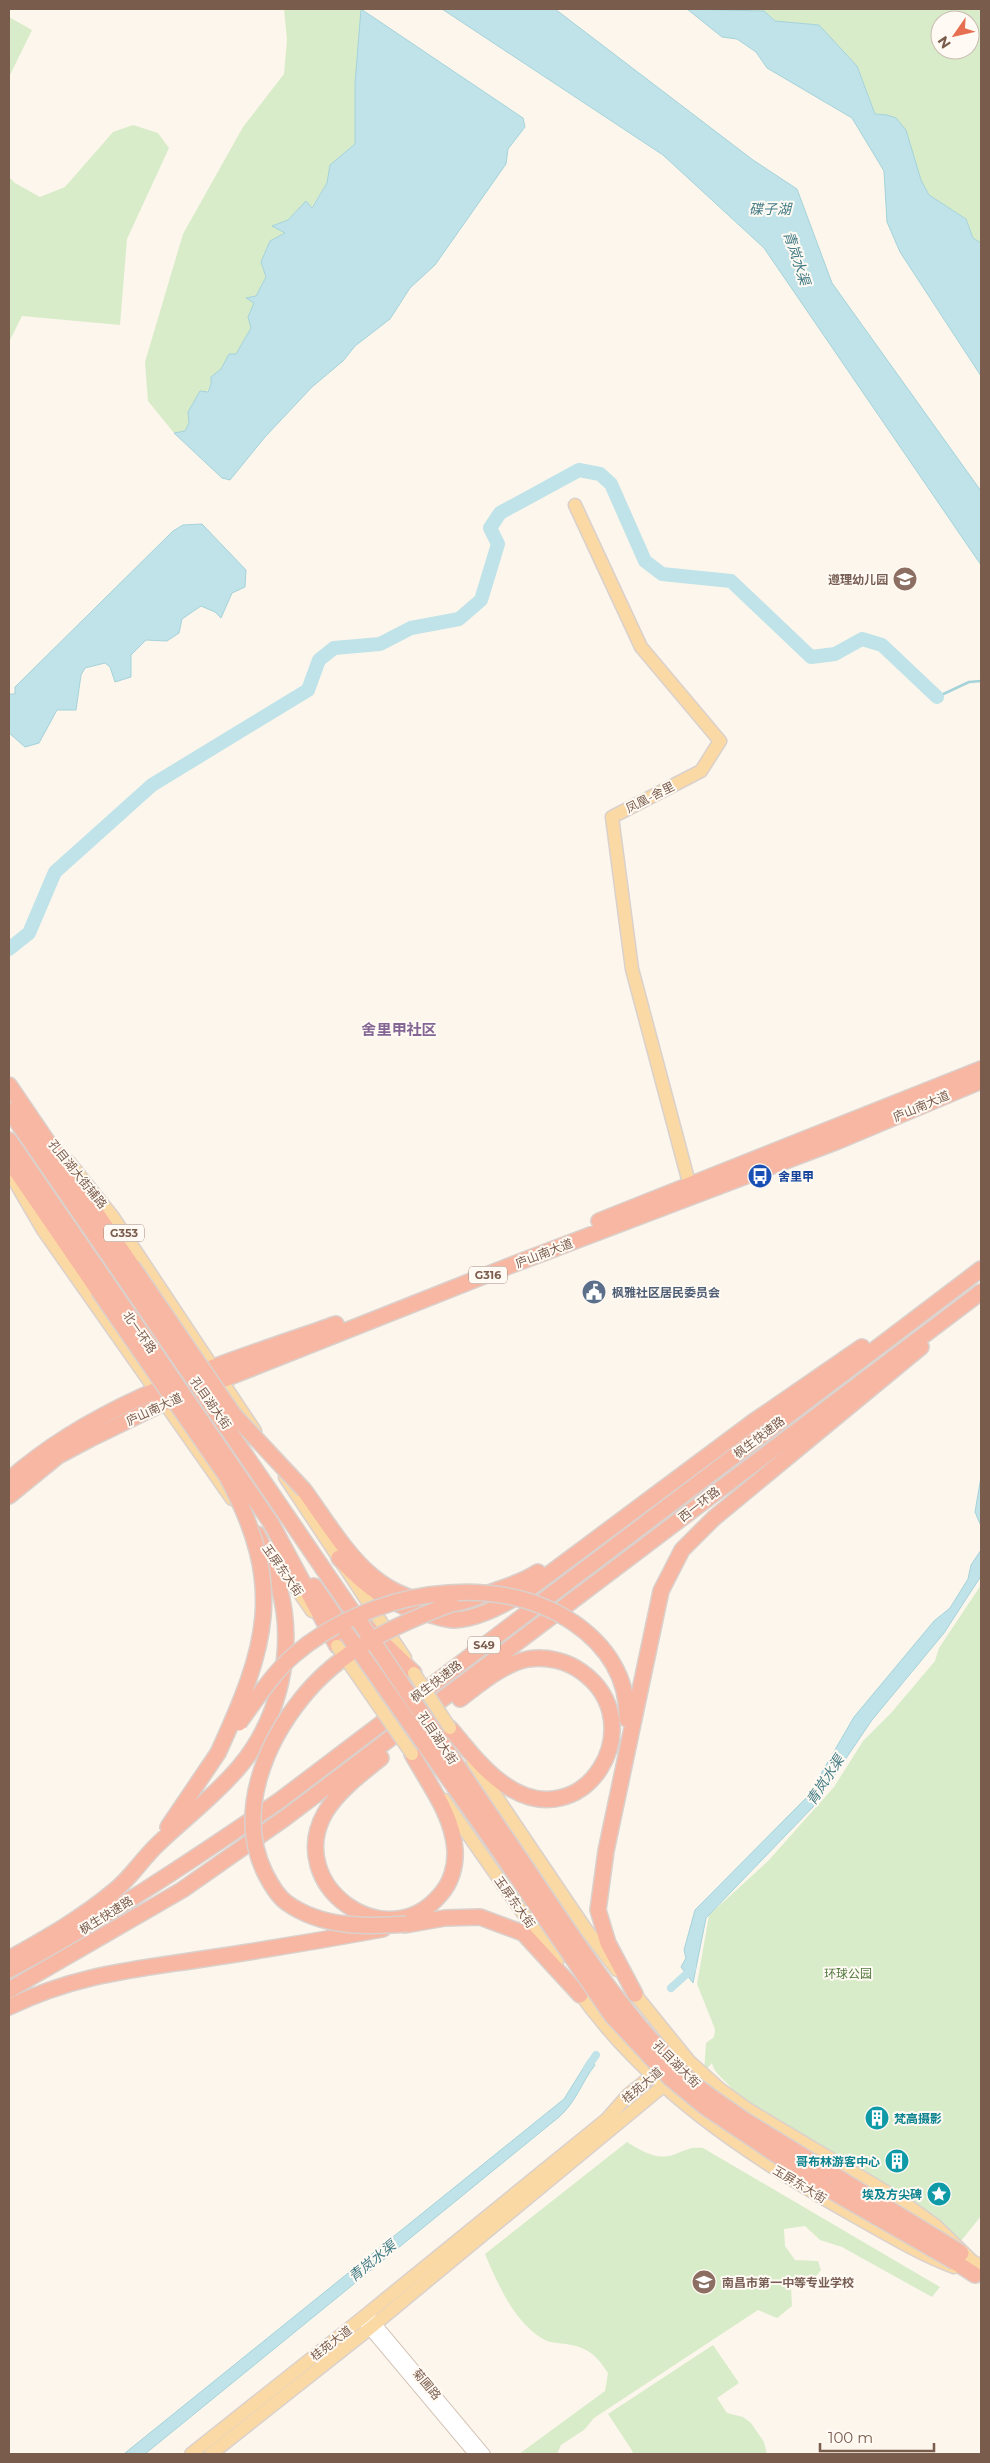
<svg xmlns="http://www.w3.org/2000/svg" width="990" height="2463" font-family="Montserrat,'Noto Sans SC',sans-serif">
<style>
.green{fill:#d8ecc9;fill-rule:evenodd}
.water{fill:#bfe3e8;stroke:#a5d3da}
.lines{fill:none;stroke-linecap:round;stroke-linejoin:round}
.stream{stroke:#a5d3da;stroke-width:2.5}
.canal{stroke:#bfe3e8;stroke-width:8}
.river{stroke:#bfe3e8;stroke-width:14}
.minor-casing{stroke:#d1beb0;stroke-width:12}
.major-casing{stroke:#dad1cd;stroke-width:15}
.highway-casing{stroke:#dad1cd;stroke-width:18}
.minor{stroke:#fff;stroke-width:10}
.major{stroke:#fbd9a5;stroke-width:12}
.highway{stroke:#f7b7a3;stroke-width:15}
.major-bridge-casing{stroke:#dad1cd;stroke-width:15;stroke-linecap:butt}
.highway-bridge-casing{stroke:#dad1cd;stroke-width:18;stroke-linecap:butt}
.major-bridge{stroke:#fbd9a5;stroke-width:12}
.highway-bridge{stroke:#f7b7a3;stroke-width:15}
.labels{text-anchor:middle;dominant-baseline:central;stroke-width:4;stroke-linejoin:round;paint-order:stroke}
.shield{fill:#fffaf3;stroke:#a28b7f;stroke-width:1}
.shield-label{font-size:11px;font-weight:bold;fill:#7a5c4d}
.education-label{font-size:12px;font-weight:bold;fill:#785e54;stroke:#fffaf3;text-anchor:end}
.street-label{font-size:12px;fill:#7a5c4d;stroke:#fffaf3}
.transit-label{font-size:12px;font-weight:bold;fill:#164399;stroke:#fffaf3;text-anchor:start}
.service-label{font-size:12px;font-weight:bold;fill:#4e5e75;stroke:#fffaf3;text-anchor:start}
.park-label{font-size:12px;fill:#537a41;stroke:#fffaf3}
.culture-label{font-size:12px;font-weight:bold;fill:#0d838f;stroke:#fffaf3;text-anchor:end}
.water-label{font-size:14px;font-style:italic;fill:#437c86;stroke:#fffaf3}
.quarter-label{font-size:15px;font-weight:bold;fill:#846695;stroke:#fffaf3}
</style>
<rect width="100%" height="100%" fill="#fdf6ec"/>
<!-- green -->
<path class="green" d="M284 9H361L355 83V144L331 165 327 183 311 208 306 202 288 220 273 226 285 233 261 262 266 277 256 296 246 298 255 303 248 317 251 328 236 354H229L221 369 212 377C211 392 198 402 188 412L189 423 185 431 174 433 148 401 145 362 183 234 243 127 284 74 287 40Z
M747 9H981V243L973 238 966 219 929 195 887 115H875L857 66 819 25 775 21 764 11ZM940 20H970V50H940Z
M9 17 32 30 9 77Z
M133 125 158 133 169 148 127 239 120 325 22 316 9 342V177L15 183 40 197 65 187 113 132Z
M981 1585V2216L961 2241 938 2220 735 2095C730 2081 715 2077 712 2063L704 2072 706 2043 714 2037 715 2029 697 1984 709 1915 768 1861 834 1787 863 1741 891 1713 935 1661 939 1648Z
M627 2142C643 2152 659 2162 678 2153 688 2149 691 2147 703 2148L940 2287 932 2297 842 2247 820 2240 805 2226 784 2229 785 2246 795 2260 818 2261 821 2270 810 2284 791 2287 792 2306 777 2318 758 2310 594 2418 584 2430 561 2445 557 2454H519L605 2391 608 2373C597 2356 588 2347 566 2344 561 2343 552 2343 547 2341 516 2326 498 2285 485 2254Z
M713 2345 739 2383 717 2398 727 2413 743 2417 751 2423 764 2442 767 2454H631L633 2452 608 2414Z"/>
<!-- water -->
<path class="water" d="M361 9 523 118 525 127 508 149 506 164 435 265 410 288 390 319 355 346 343 361 312 387 265 437 230 480 222 478 174 433 185 431 189 423 188 412 200 391 208 392 211 384V377L221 369 229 354H236L251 328 248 317 254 303 246 298 256 296 266 277 261 262 270 241 285 233 272 226 288 220 306 201 312 208 327 183 330 165 355 144V83Z
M442 9H555L753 160 797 189 832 283 981 491V565L764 248 663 155Z
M687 9 764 11 775 21 819 25 857 66 875 114 887 115 896 118 906 130 921 180 929 195 966 219 973 238 981 243V376L900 252 887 222 884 171 852 118 767 68 756 52 737 39 722 37Z
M202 524 246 570 245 587 232 593 221 618 215 612 201 606 182 619 179 633 167 641 146 640 131 655V677L115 682 110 667 105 663 85 668 81 675 76 710H57L39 743 25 747 9 733V694H15V687L173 531 183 525Z
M981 1477V1526L975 1512Z
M981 1550V1576L944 1633 872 1720 813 1807 706 1918 693 1983 681 1967 686 1958 684 1950 695 1910 808 1796 854 1717 934 1621 950 1608 968 1579 971 1565Z
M589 2059 595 2065C581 2083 577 2101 559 2117L145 2454 125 2453 564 2099Z"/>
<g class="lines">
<!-- stream -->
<path class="stream" d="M937 697 969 682 981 681"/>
<!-- canal -->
<path class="canal" d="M671 1988 692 1969
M587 2068 596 2055"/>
<!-- river -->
<path class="river" d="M9 949 29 933 55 872 152 785 308 690 319 660 334 648 380 644 411 628 459 619 481 600 498 544 490 528 500 513 579 470 600 474 611 484 645 561 662 574 731 581 811 657 835 654 862 639 882 645 937 697"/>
<defs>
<path id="minor" d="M372 2319 485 2454
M365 2324 474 2454"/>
<path id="major" d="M575 505 641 647 720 741 701 771 612 817 632 969 692 1194
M69 1162 113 1217 255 1431
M11 1175 43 1230 232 1499
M285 1477 405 1658
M269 1549 312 1611
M473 1762 585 1928 617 1970
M444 1800 557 1962
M576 1988C646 2088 745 2154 849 2213 883 2232 917 2253 954 2267
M630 1988 689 2061 720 2089 749 2110 903 2202 935 2225 972 2261 981 2266
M191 2454 361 2319 607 2119 628 2095 657 2072
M211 2454 369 2329 668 2082"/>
<path id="highway" d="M9 1085 132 1266
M9 1110 121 1273
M9 1140 107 1283
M9 1160 98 1290
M599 1221 981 1069
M9 1480C100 1399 223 1364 336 1324
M304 1490C344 1545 372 1603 449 1604 461 1604 475 1597 486 1594 504 1587 522 1583 538 1572
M9 1496 58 1456 90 1439 164 1403 509 1266 838 1141 981 1081
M271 1523 337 1646
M339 1558C367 1588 391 1606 431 1615 438 1617 447 1620 454 1620 478 1619 500 1606 521 1595L753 1422 862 1347
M324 1570 357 1618 414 1673
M314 1586 347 1634
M574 1623C607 1646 628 1678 627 1719
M450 1728C467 1748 483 1770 505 1785 584 1840 654 1724 582 1672 567 1661 547 1656 528 1659 503 1664 480 1684 460 1699
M437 1736 508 1841
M425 1745 498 1849
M381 1758C361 1774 338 1791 325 1813 284 1885 386 1959 440 1895 451 1883 456 1866 455 1850 453 1815 428 1783 412 1754
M168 1827 218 1753
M405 1925 445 1918 480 1917 523 1933 580 1995
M12 1957C48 1937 83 1917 114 1891 131 1878 142 1859 158 1844 185 1818 216 1795 240 1766 280 1718 296 1647 279 1587 273 1568 265 1551 257 1534
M9 1970C103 1920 191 1861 279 1801L981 1269
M9 1990 182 1890 285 1818 981 1292
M635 1994 608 1943 598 1910 606 1851 661 1591 682 1550 714 1518 921 1347
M9 2007C75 1975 131 1970 203 1959 263 1950 323 1940 383 1929
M955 2262 975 2275"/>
</defs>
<!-- minor casing -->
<use href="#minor" class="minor-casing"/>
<!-- major casing -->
<use href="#major" class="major-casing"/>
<!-- highway casing -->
<use href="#highway" class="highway-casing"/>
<!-- minor -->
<use href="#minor" class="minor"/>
<!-- major -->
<use href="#major" class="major"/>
<!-- highway -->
<use href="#highway" class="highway"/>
<defs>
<path id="major-bridge" d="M337 1646 412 1754
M414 1673 450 1728"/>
<path id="highway-bridge" d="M132 1266 234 1415 304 1490
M121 1273 324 1570
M107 1283 271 1523
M98 1290 227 1477C286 1587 267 1646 218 1753
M357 1618 437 1736
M347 1634 425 1745
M239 1723C256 1700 272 1674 294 1655 366 1593 492 1567 574 1623
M508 1841C562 1920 612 2002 679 2070 699 2090 723 2105 746 2121L961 2253
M498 1849 612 2016 671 2079 705 2107 826 2188 955 2262
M407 1924C366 1927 322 1928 287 1903 277 1896 270 1883 265 1873 236 1814 264 1745 302 1698 340 1650 395 1625 451 1604"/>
</defs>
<!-- major-bridge casing -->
<use href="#major-bridge" class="major-bridge-casing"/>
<!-- highway-bridge casing -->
<use href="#highway-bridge" class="highway-bridge-casing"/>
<!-- major-bridge -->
<use href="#major-bridge" class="major-bridge"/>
<!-- highway-bridge -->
<use href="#highway-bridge" class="highway-bridge"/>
</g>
<!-- icons -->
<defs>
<symbol id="school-disc" viewBox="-11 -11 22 22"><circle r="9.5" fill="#8d6e63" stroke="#fffaf3"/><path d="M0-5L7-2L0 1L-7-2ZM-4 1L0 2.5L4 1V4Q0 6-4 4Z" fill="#fff"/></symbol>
<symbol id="bus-disc" viewBox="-11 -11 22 22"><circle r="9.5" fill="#1a4fb4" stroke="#fffaf3"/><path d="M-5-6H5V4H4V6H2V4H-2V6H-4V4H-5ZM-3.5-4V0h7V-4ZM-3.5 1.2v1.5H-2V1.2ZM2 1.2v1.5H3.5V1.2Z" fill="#fff"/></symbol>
<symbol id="civic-disc" viewBox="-11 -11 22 22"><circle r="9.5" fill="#5c6f8a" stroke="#fffaf3"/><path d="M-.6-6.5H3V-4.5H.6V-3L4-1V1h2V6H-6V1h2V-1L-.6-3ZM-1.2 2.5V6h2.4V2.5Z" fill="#fff"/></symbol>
<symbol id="building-disc" viewBox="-11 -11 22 22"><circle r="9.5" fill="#0f9aa8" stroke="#fffaf3"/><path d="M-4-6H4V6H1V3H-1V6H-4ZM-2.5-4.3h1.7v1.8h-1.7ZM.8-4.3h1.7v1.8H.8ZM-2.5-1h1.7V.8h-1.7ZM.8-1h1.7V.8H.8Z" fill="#fff"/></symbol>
<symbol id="sight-disc" viewBox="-11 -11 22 22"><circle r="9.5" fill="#0f9aa8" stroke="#fffaf3"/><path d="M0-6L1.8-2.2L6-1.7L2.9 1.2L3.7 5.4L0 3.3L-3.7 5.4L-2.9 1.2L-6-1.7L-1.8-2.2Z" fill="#fff"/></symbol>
</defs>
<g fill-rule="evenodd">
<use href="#school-disc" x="891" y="565" width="28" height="28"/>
<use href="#bus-disc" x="746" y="1162" width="28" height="28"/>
<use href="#civic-disc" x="580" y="1278" width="28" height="28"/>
<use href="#building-disc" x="863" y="2104" width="28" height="28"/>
<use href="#building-disc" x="883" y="2147" width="28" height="28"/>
<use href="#sight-disc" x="925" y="2180" width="28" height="28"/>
<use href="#school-disc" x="690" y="2268" width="28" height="28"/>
</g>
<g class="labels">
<!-- shield labels -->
<g class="shield">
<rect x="104" y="1224.5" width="40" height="17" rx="4"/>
<rect x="469" y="1266.5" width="38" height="17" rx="4"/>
<rect x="468" y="1636.5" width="32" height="17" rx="4"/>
</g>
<g class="shield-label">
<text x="124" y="1233">G353</text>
<text x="488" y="1275">G316</text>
<text x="484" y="1645">S49</text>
</g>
<!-- education labels -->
<g class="education-label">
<text x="888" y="579">遵理幼儿园</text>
<text x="722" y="2282" text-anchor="start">南昌市第一中等专业学校</text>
</g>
<!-- street labels -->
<g class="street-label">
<text transform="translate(650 797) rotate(-27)">凤凰-舍里</text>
<text transform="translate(921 1106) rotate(-23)">庐山南大道</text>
<text transform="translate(78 1174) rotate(51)">孔目湖大街辅路</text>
<text transform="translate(544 1253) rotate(-21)">庐山南大道</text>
<text transform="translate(140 1332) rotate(55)">北一环路</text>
<text transform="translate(211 1403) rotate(55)">孔目湖大街</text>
<text transform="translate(154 1409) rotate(-25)">庐山南大道</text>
<text transform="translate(759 1437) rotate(-37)">枫生快速路</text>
<text transform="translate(699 1504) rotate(-38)">西一环路</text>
<text transform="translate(283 1570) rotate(55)">玉屏东大街</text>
<text transform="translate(436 1681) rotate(-37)">枫生快速路</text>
<text transform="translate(438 1738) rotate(56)">孔目湖大街</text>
<text transform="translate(515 1902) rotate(55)">玉屏东大街</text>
<text transform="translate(106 1915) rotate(-32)">枫生快速路</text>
<text transform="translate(677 2064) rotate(45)">孔目湖大街</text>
<text transform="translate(642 2085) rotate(-40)">桂苑大道</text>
<text transform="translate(800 2184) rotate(31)">玉屏东大街</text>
<text transform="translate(331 2343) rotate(-38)">桂苑大道</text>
<text transform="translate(427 2384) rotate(50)">菊圃路</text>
</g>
<!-- transit labels -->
<g class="transit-label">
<text x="778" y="1176">舍里甲</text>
</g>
<!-- service labels -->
<g class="service-label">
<text x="612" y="1292">枫雅社区居民委员会</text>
</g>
<!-- park labels -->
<g class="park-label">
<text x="848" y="1973">环球公园</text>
</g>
<!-- culture labels -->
<g class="culture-label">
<text x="894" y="2118" text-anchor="start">梵高摄影</text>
<text x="880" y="2161">哥布林游客中心</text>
<text x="922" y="2194">埃及方尖碑</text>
</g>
<!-- water labels -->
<g class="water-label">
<text x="770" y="209">碟子湖</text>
<text transform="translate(797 258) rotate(72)">青岚水渠</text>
<text transform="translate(825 1780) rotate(-57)">青岚水渠</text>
<text transform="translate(372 2261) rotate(-39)">青岚水渠</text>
</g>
<!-- quarter labels -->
<g class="quarter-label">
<text x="399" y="1029">舍里甲社区</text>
</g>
</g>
<!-- border -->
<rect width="990" height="2463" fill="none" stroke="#7a5c4d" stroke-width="20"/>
<!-- north arrow -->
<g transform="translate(955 35) rotate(236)"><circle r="24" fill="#fffaf3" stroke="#cabbb1"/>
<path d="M0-4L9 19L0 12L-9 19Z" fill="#e76f51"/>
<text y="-8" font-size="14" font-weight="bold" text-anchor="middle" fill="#7a5c4d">N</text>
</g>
<!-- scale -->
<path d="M820 2443v8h114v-8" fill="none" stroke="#7a5c4d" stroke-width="2.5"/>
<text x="828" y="2443" font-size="15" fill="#7a5c4d" stroke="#fffaf3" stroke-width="4" paint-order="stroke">100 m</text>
</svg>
